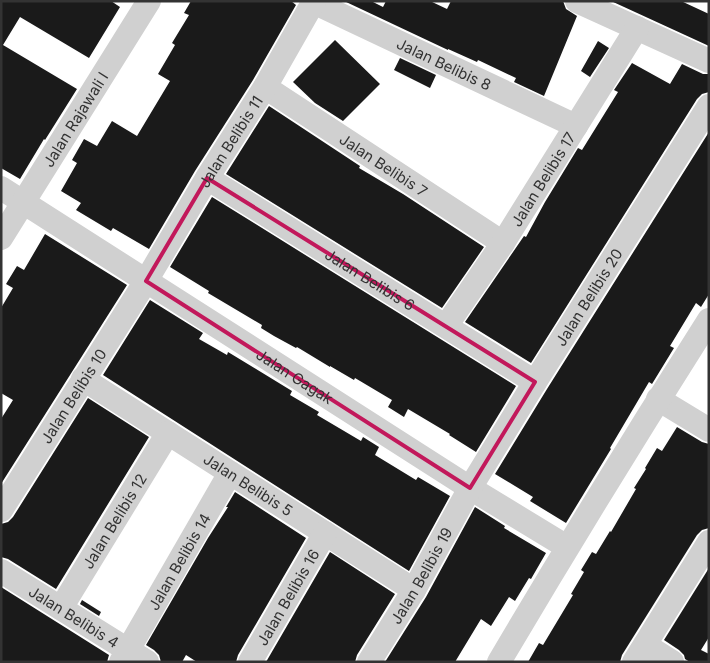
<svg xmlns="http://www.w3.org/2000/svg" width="710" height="663" font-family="Inter,sans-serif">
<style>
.building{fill:#1a1a1a}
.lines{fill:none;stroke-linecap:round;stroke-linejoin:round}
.minor{stroke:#d0d0d0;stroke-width:24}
.marked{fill:none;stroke:#c2185b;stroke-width:4;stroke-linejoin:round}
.labels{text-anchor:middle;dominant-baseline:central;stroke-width:5;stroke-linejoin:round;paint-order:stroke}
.street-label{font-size:15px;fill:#333;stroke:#fff}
</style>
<rect width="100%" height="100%" fill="#fff"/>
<!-- building -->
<path class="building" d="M1 1H111L120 7 89 58 20 17 3 45 77 89 45 140 44 139 20 179 1 168Z
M191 1H291L296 5 253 80 195 171 149 249 113 228 111 231 76 210 81 203 61 191 77 163 72 160 84 139 97 146 112 121 137 136 170 81 158 74 175 45 172 43 189 15 184 13Z
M344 1H371L383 7 386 1H430L447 9 451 1H563L566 9 577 16 544 96 514 82 516 78 478 60 477 62 448 49V50Z
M611 1H681L709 14V46Z
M335 40 380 84 343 121 315 103 293 82Z
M598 41 609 48 590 77 581 71Z
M400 58 436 75 430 88 394 70Z
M632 63 670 84 682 64 703 74H709V92L702 94 697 99 531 363 465 322 524 236 526 237 545 202 578 148 582 150 618 92 614 90Z
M269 106 360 166 359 168 403 194 484 247 442 308 226 174Z
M709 132V294L701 307 696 303 670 346 674 348 652 384 649 382 610 448 611 449 566 523 530 501 533 497 495 474 547 389Z
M212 197 516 386 476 452 449 435 450 434 408 409 404 417 388 407 392 400 355 378 354 380 330 366V367L297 347 296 348 274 336 261 328 262 325 208 293 209 291 170 267Z
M45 234 127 285 1 484V419L13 400 1 393V308L13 288 6 284 17 266 24 270Z
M150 300 203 333 199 339 227 355 228 352 292 391 290 395 319 412 317 415 361 441 363 437 379 447 375 455 416 480 418 477 450 496 409 571 103 375Z
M88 398 149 437 56 589 8 559 1 557V524L8 522 13 517Z
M677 427 702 442 709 444V528L702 530 697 535 622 655 620 662H528L539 643 543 645 573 595 571 594 584 572 581 570 592 552 596 554 610 531 611 532 636 489 634 488 646 469 645 468 657 448 662 451Z
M235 492 306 538 238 655 236 662H197L186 655 182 662H161L159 655 154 650 146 645 208 538 228 507H226Z
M475 507 505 526 504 528 546 553 531 579 529 578 515 601 509 597 491 626 481 619 455 662H385L426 597Z
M330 552 395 594 357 655 355 662H266Z
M709 568V637L701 650 709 654V662H690L685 659 684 655 679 650 664 640Z
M1 587 109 655 107 662H1Z
M82 600 101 612 99 616 80 604Z"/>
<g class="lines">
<!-- minor -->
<g class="minor">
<path d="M577 1 709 61"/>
<path id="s1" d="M313 2 576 126"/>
<path id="s2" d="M265 87 503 243"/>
<path id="s3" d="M207 178 535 382"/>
<path id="s4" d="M1 188 470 488 567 547"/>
<path id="s5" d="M1 238 149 1"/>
<path id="s6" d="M446 326 503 243 637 28"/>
<path id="s7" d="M83 379 414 590"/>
<path d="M658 399 709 430"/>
<path id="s8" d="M1 510 146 281 207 178 265 87 314 1"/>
<path id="s9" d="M1 571 147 662"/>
<path id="s10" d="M61 608 168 433"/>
<path d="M645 645 672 662"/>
<path id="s11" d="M121 662 230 473"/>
<path id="s12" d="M250 662 325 533"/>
<path id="s13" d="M369 662 414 590 470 488 535 382 709 106"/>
<path d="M499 662C567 547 637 433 709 320"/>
<path d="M634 662 709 542"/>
</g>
</g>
<!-- marked area -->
<path class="marked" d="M207 178 535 382 470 488 146 281Z"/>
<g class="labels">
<!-- street labels -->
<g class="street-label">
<text stroke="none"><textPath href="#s1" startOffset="145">Jalan Belibis 8</textPath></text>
<text stroke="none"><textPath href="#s5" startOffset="140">Jalan Rajawali I</textPath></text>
<text stroke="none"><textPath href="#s8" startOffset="434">Jalan Belibis 11</textPath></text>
<text stroke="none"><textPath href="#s2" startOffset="142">Jalan Belibis 7</textPath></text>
<text stroke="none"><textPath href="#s6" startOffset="176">Jalan Belibis 17</textPath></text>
<text stroke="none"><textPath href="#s3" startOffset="192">Jalan Belibis 6</textPath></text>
<text stroke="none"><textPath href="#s13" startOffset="426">Jalan Belibis 20</textPath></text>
<text stroke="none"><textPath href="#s4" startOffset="349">Jalan Gagak</textPath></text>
<text stroke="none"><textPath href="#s8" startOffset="135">Jalan Belibis 10</textPath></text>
<text stroke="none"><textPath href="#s7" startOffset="196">Jalan Belibis 5</textPath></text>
<text stroke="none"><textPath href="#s10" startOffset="102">Jalan Belibis 12</textPath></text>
<text stroke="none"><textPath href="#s11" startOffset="116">Jalan Belibis 14</textPath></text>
<text stroke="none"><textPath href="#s13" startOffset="101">Jalan Belibis 19</textPath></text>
<text stroke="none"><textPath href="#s12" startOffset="75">Jalan Belibis 16</textPath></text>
<text stroke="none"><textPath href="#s9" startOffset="86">Jalan Belibis 4</textPath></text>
</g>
</g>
<!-- border -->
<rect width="710" height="663" fill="none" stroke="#333333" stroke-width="5"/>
</svg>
